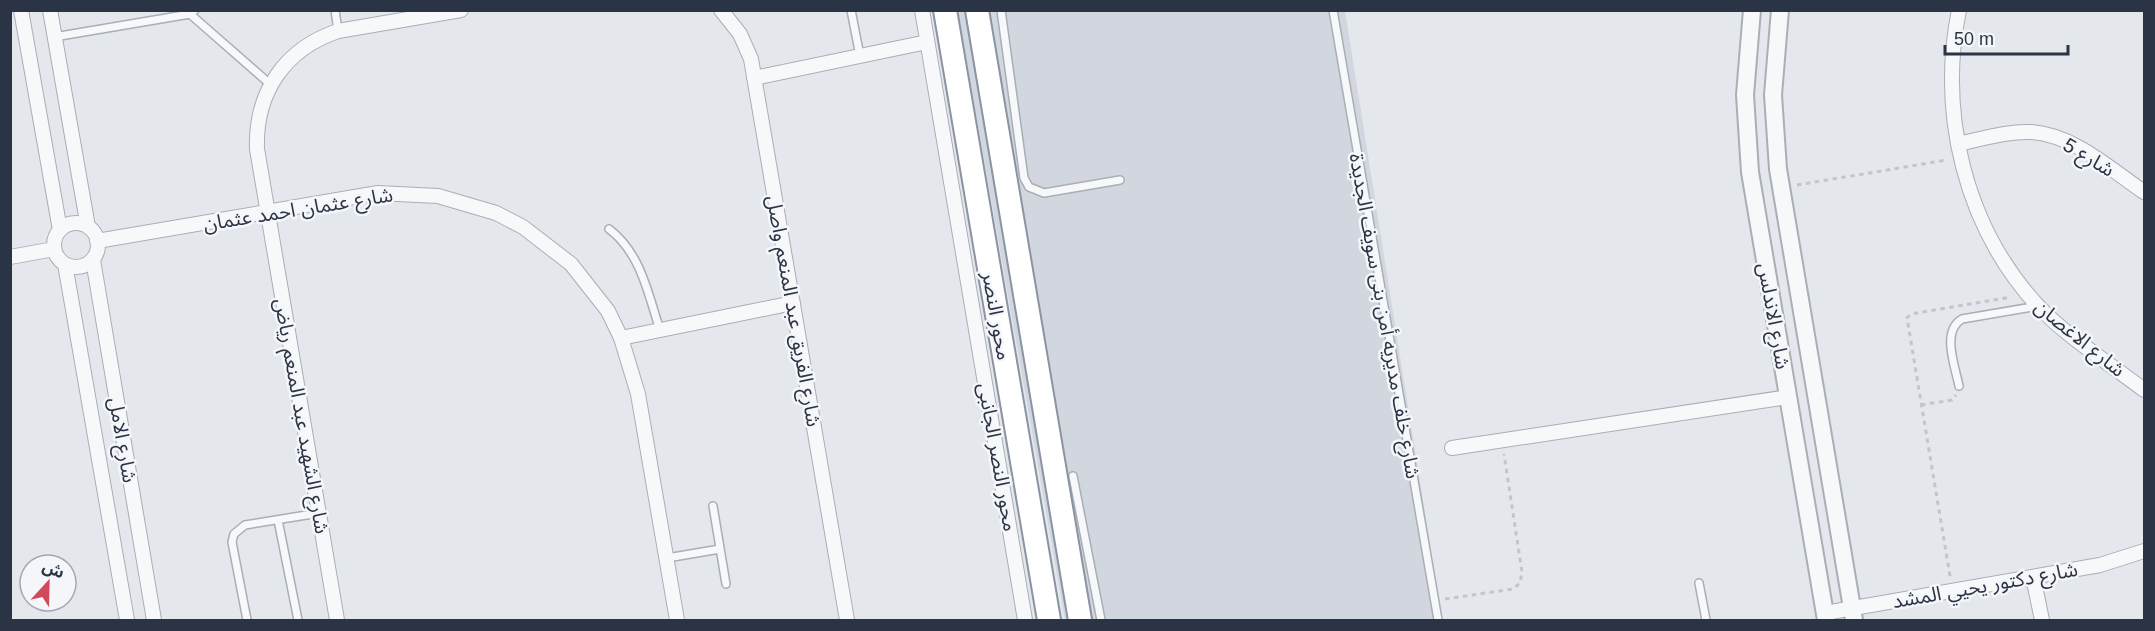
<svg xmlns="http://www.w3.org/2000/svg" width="2155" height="631" font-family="Helvetica,'Noto Sans Arabic',sans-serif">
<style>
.built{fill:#d2d6de}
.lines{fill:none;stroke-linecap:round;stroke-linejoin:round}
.service-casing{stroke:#a9aeb7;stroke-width:10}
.minor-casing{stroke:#a9aeb7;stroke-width:16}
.tertiary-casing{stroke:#a9aeb7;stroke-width:20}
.trunk-casing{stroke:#8b94a3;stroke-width:26}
.path{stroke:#c2c5cb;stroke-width:3;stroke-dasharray:4.5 4.5;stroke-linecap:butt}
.service{stroke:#f7f8fa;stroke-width:7}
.minor{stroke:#f7f8fa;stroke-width:14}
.tertiary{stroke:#f7f8fa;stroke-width:16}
.trunk{stroke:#fff;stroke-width:22}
.labels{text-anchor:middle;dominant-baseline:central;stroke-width:5;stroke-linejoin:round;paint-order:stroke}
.street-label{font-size:20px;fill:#2b3445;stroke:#f4f6f9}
</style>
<rect width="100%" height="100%" fill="#e4e7ec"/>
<!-- built -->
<path class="built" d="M958 11H1345L1442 620H1065Z"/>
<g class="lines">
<defs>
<path id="service" d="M335 10 338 31
M851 10 860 56
M1001 10 1024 178 1029 187 1044 193 1120 180
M1333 10 1438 620
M190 14 270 84
M54 37 190 14 195 10
M609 229C641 253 648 294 660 330
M1959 386C1955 366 1941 331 1962 319L2038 306
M1073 476 1101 620
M713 506 726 584
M278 520 298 620
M667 558 720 549
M1699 583 1706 620
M247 620 232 542 234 534 245 525 319 513"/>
<path id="minor" d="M21 10 60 230
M50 10 88 227
M721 10 740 34 751 59 847 620
M922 10 1025 620
M1959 10C1938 114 1965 226 2037 305 2067 337 2109 363 2144 390
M754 78 927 42
M1958 144C1982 139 2007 131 2031 132 2074 135 2110 169 2144 192
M54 245a22 22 0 1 1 44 0a22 22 0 1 1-44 0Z
M97 241 378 193 438 196 496 213 523 227 571 264 608 311 621 338 638 394 677 620
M10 257 54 249
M93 260 154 620
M65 264 127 620
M621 338 793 303
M1452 448 1788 397
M2033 577 2042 620
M1825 613 2100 565 2144 551
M337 620 257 149C255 92 285 49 338 31L461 10"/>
<path id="tertiary" d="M1752 10 1745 95 1750 172 1826 620
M1780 10 1773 95 1778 169 1854 620"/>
<path id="trunk" d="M945 10 1049 620
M977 10 1080 620"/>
</defs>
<!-- service casing -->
<use href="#service" class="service-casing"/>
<!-- minor casing -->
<use href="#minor" class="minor-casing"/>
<!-- tertiary casing -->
<use href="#tertiary" class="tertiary-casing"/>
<!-- trunk casing -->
<use href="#trunk" class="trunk-casing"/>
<!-- path -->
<path class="path" d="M1797 185 1947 160
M1921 405 1952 400 1956 395
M1950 576 1907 318 1911 314 2011 297
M1445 599 1513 589 1520 583 1522 572 1504 454"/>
<!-- service -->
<use href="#service" class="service"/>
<!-- minor -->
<use href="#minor" class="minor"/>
<!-- tertiary -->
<use href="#tertiary" class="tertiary"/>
<!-- trunk -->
<use href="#trunk" class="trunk"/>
</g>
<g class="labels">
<!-- street labels -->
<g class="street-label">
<text transform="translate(2089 157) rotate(31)">شارع 5</text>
<text transform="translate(298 209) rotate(-9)">شارع عثمان احمد عثمان</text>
<text transform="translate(794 311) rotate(80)">شارع الفريق عبد المنعم واصل</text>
<text transform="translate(997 316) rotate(80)">محور النصر</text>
<text transform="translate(1385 316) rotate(80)">شارع خلف مديريه أمن بنى سويف الجديدة</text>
<text transform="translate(1774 316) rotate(80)">شارع الاندلس</text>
<text transform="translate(2080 338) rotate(39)">شارع الاغصان</text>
<text transform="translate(302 416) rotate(80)">شارع الشهيد عبد المنعم رياض</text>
<text transform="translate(123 440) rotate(80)">شارع الامل</text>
<text transform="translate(998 457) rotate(80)">محور النصر الجانبى</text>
<text transform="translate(1985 585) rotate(-10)">شارع دكتور يحيي المشد</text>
</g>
</g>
<!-- border -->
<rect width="2155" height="631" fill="none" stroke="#2b3445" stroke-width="24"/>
<!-- north arrow -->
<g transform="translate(48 583) rotate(22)"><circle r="28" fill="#f4f6f9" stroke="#a4a8b1" stroke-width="1.5"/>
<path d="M0-4.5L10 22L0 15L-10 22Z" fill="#d1495b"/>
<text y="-9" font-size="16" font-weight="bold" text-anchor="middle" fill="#2b3445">ش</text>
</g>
<!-- scale -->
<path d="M1945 45v9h123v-9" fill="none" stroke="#2b3445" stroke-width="3"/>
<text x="1954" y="45" font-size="18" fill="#2b3445" stroke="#f4f6f9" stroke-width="4.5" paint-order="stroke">50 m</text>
</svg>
